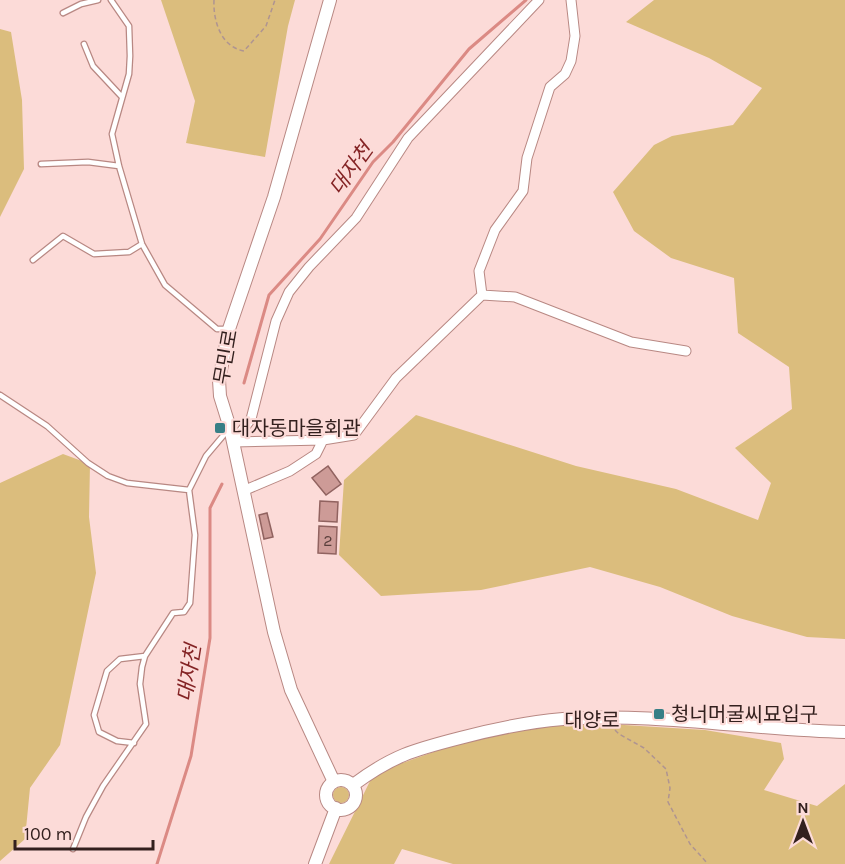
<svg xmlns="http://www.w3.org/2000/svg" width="845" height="864" font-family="Karla,'Noto Sans KR',sans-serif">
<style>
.green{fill:#dbbd7d}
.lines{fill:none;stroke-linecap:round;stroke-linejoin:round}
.stream{stroke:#db8a84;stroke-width:3}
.building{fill:#cd9b97;stroke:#916360;stroke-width:1.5}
.service-casing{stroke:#b88883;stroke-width:7}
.minor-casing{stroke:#b88883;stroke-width:11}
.tertiary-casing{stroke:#b88883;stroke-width:14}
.path{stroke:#af9491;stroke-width:1.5;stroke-dasharray:4.5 3;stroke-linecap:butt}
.service{stroke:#fff;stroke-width:4.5}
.minor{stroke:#fff;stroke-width:9}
.tertiary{stroke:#fff;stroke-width:12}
.poi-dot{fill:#377f86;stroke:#fcdbd8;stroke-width:2}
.labels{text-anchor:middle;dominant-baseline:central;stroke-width:4.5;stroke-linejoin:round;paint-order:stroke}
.number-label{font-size:16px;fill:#5a3f3c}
.street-label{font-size:20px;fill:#33201e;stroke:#fcdbd8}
.poi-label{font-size:20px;fill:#33201e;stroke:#fcdbd8;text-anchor:start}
.water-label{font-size:21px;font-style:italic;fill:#842425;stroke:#fcdbd8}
</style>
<rect width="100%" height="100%" fill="#fcdbd8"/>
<!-- green -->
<path class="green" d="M161 0H295L288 26 265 157 186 143 195 101Z
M654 0H845V639L807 637 732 616 660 587 590 567 481 590 381 596 339 555 344 480 416 415 576 466 676 489 758 520 771 483 735 448 792 409 789 367 738 333 734 278 671 258 634 231 613 192 654 145 672 136 733 125 762 88 709 58 626 22Z
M0 29 11 32 22 100 24 169 0 217Z
M63 454 90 464 89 517 96 573 60 745 30 788 25 839 0 861V483Z
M527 719 705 730 781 743 784 759 764 790 817 806 845 784V864H453L402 849 394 864H329L374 773Z
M333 795a8 8 0 1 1 16 0a8 8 0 1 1-16 0Z"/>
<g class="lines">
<!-- stream -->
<path class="stream" d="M244 383 269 295 320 239 373 162 393 142 469 49 526 0
M157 864 191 756 210 638V508L222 484"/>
</g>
<!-- building -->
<path class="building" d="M328 466 341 484 326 495 312 478Z
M320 501 338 502 337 522 319 521Z
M267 513 273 537 264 539 259 515Z
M319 526 337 527 336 554 318 553Z"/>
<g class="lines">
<defs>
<path id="service" d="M111 0 129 26 130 56 129 74 112 134 119 166 142 244 165 285 217 329H227
M63 13 81 4 98 0
M84 44 93 66 122 97
M41 164 88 162 119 166
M33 260 63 236 94 254 129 252 142 244
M0 395 47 426 88 463 108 476 127 483 189 490 206 456 228 430
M134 743 117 741 99 732 94 715 107 671 120 659 145 656
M73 849 86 817 103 786 146 724 140 684 142 667 145 656 173 613 184 612 190 603 195 535 189 490"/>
<path id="minor" d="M482 295 479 271 495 230 523 191 527 158 550 87 565 74 571 61 575 36 571 0
M233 442 251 419 276 321 289 292 309 267 356 218 408 138 539 0
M233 442 323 440 354 435 396 378 482 295 515 297 631 342 686 351
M243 491 290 471 316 454 323 440"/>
<path id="tertiary" d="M330 0 274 197 229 329 219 380 220 396 230 428 274 632 291 690 334 782
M326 795a15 15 0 1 1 30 0a15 15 0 1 1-30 0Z
M353 785C392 756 413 750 460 738 494 729 528 722 563 719 656 712 751 730 845 732
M315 864 336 808"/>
</defs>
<!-- service casing -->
<use href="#service" class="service-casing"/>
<!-- minor casing -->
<use href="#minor" class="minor-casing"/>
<!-- tertiary casing -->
<use href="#tertiary" class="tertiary-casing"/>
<!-- path -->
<path class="path" d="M214 0C213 21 221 47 244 51L266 26 275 0
M615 730 619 734 644 748 666 769 670 788 668 802 690 844 708 864"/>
<!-- service -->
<use href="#service" class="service"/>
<!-- minor -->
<use href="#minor" class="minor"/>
<!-- tertiary -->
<use href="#tertiary" class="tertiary"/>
</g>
<!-- markers -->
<g class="poi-dot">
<rect x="214" y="422" width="12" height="12" rx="3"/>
<rect x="653" y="708" width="12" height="12" rx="3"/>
</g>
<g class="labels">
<!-- number labels -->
<g class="number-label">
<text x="328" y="540">2</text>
</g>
<!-- street labels -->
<g class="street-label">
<text transform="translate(226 357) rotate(-80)">무민로</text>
<text x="592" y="720">대양로</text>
</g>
<!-- poi labels -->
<g class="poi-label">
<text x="232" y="428">대자동마을회관</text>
<text x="671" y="714">청너머굴씨묘입구</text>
</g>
<!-- water labels -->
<g class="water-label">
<text transform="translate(351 169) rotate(-54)">대자천</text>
<text transform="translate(189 673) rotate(-81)">대자천</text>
</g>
</g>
<!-- north arrow -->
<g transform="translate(803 822)" stroke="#fcdbd8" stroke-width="4.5" paint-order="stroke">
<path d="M0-4.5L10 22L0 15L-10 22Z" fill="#33201e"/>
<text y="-9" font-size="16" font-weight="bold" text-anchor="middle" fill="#33201e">N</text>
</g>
<!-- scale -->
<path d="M15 840v9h138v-9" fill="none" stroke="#33201e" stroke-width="3"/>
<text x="24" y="840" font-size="18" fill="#33201e" stroke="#fcdbd8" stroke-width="4.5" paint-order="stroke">100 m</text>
</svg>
